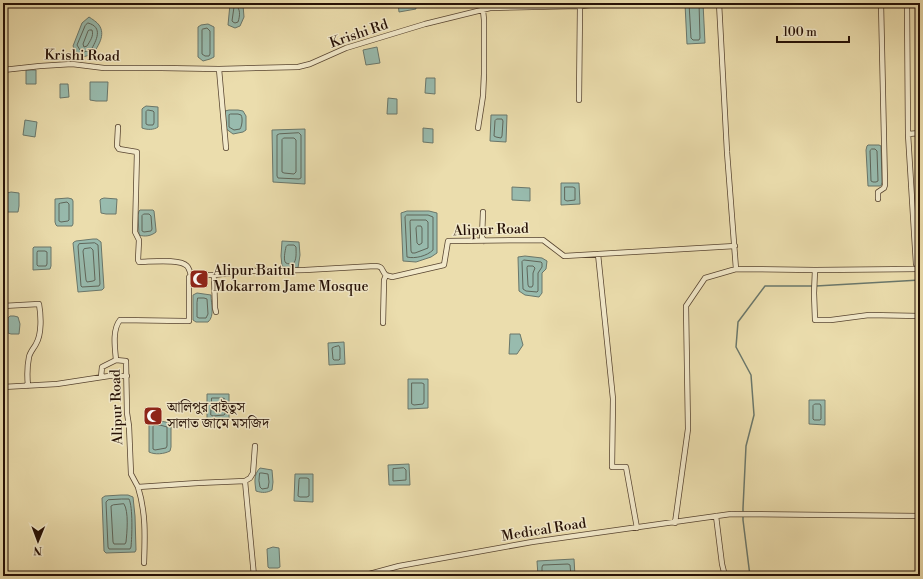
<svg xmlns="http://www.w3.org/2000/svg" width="923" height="579" font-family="'Libre Bodoni','Noto Serif Bengali',serif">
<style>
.water{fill:#98bbae;stroke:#6a776b}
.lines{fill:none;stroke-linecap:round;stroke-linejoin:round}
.shore{stroke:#5f665a;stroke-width:1}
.stream{stroke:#6a776b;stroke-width:1.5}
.minor-casing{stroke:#574430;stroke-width:6}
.minor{stroke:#f2e9ca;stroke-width:4.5}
.labels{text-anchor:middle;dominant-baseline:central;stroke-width:3;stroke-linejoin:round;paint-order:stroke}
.street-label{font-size:14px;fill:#261106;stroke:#f2e9ca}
.poi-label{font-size:14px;fill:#261106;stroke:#f2e9ca;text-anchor:start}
</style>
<rect width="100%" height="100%" fill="#ebddad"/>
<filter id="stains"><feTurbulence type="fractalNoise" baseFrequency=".005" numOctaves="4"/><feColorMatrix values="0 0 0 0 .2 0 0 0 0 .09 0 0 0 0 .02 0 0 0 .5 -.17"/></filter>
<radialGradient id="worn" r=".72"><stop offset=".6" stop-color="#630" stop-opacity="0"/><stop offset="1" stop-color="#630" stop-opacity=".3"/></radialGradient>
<!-- water -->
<path class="water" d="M236 3 243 5 244 17 240 26 235 28 228 25 230 4Z
M398 3H415L416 9 399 12Z
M703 3 705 43 687 44 685 4Z
M917 3H920V50H918Z
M89 17C92 19 97 22 99 25 106 35 98 46 93 54L83 57 77 54 73 46 82 23Z
M208 24 214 27V57L210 59 203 61 198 57V27L201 25Z
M377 47 380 63 366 65 363 50Z
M26 70H36V84H26Z
M426 78H435V94L425 93Z
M90 82H108L107 101H96L90 100Z
M60 84H68L69 97 60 98Z
M388 98 397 99V114H387Z
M146 106 158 107V127C154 130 147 130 142 128V109L143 108Z
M229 110H238L243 111 246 116V130L243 132 233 134 225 128V111Z
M491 115H507L506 142 490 141Z
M25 120 37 122 35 137 23 135Z
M423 128 433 129V143L423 142Z
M305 129V184L273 182 272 130Z
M868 145H879L881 146 882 182 881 186H868L866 150 867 146Z
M561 183H579L580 204 561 205Z
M512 187 530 188V201L512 200Z
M11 192 19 193V206L18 212H7V193Z
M68 198 72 199 73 201V224L72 226H57L56 225 55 222V199Z
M104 198 117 199 116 214H106L101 213 100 200 101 199Z
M140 210H153L154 211 156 230V232C151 236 145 237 139 235L138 215 139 211Z
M407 211H429L437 213V253L431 257 416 262 403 261 401 213Z
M93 239H97L101 242 104 288 102 290 78 292 73 243 74 242 76 241Z
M282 241 299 242 300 255 298 268 292 269 282 266 281 256Z
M34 247H51V266L50 269 33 270V248Z
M525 256 542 258 547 261 546 269 542 273V293L539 297 525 295 519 291 518 257Z
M197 293 211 295C211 304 215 316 208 322H196L193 320V295Z
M10 316H14L18 317 20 324 19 334H11L8 333V318Z
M510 334H520L523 345 517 354H509Z
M344 342 345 364 329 365 328 343Z
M408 379H428V408L408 409Z
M207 394H229V420H207Z
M809 400H825V425L809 424Z
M152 421H160L171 423V447L170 451C164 454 155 455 149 452V424Z
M409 464 410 485H389L388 465Z
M260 468 272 470 273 482 272 490C267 493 262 493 256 491 255 483 253 475 260 468Z
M295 474H313V502L294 501Z
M121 495H128L133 497 135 516 136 550 135 552 106 553 104 551 102 498 105 496Z
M273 547 279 548 280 567 278 568H269L268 567 267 549Z
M574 559 575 576H538L537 561Z"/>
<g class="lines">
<!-- shore -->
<path class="shore" d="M689 3 691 38 693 40H699L700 38 699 3
M235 5C241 8 240 16 238 22L235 23 233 22 232 21 234 7Z
M88 23C104 27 96 41 91 50L83 52 80 50 77 45 85 26Z
M203 29 207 28 210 31V54L209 56H205L202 54V30Z
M90 30H92C94 36 90 41 87 46L84 47 83 44 88 31Z
M148 110 153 111 154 112V123L153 125H148L146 124V112Z
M231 114H238L241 115C243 118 242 126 240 129L234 130 229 127V115Z
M497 119H502L503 121 502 136 501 138 496 137 494 136 495 121Z
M299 133 301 135V178L299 179 278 178 277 176V135L279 134Z
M284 138H294L296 140V172L294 174 284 173 282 172V140Z
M872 149H875L877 151 878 181 876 182H873L871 181 870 151Z
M565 187H573L575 188V200L567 201 565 200Z
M61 203 67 202 69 204V220L68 221 61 222 59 221V204Z
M144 214H149L151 216 152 229 151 231 144 232 142 231V216Z
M407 215H428L433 217V250C427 256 415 259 407 257L405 217Z
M411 220H426L428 222V248L415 253H412L411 251 410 222Z
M418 226H421L422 228V243L419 245 417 243 416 228Z
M95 243 98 245 100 284 99 286 82 287 81 286 78 246 79 244Z
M288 245H294L296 247C296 252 297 260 293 264 292 264 287 264 286 263 283 261 285 251 286 247Z
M91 248 93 250 95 280 93 281 87 282 86 280 83 251 84 249Z
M38 251H45L47 252V264L46 266H38L37 265V253Z
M524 260 541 262 542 263V267L538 273V291L537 292 526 291 523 289 522 262Z
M528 266H533L535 268 533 273V285L532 287H529L528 285 527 268Z
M198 298H204L207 299 208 314 206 318H199L197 317V303Z
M339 346 340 348V359L339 360H334L333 359 332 348 334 347Z
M412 383H422L424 384V402L423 404 414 405 412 404Z
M212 398H223L225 399V414L224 415 213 416 211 415Z
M815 404H820L821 406V419L820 420H814L813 419V406Z
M155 425H160L167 427V446L166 448 155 450 153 449V427Z
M404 468 406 470V480L393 481V469Z
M260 473H262L268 474 269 482 268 488 262 489 260 487 259 481Z
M300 478H307L309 479V496L307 497H300L298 496 299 480Z
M122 499H129C133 507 132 537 131 547L130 549H109L108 547 106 502 108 500Z
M124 504C129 511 127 533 126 542L125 544H114L113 542 111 506 113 505Z
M542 576V567L543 565 568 564 570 565 571 576"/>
<!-- stream -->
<path class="stream" d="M816 286 920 280
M750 576 743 520V508L746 446 754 415 751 375 736 347 738 322 765 286H813"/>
<defs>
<path id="minor" d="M719 3 727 152 736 269 815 270 920 269
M907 3 908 134 916 264H920
M219 69 226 148
M3 70 40 66 72 64 104 68H161L219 69 298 67 310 64 346 48 425 24 490 8 580 6 611 3
M579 100 580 6
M118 127 117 146 119 149 137 152 135 232 139 240 138 260 139 262C150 262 180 258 187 266 189 268 190 272 191 275
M478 128 483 96 484 74V20L483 10
M908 134 920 133
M878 199V192L884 188 885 185 881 3
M483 212 482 237 484 241
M598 254 613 399 612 467H626L637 528
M815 270 814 293 815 320H831L869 315 920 316
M214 275 215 308 216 312
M3 306 39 304C41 315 42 334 36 344 34 348 30 352 29 357 27 367 27 376 28 386
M383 323 384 280 386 275
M101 377 102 367 116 360
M3 387 57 384 109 376H127
M245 481 250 478 253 473 255 446
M138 487C146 513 145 536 144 563
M716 516 722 564 725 576
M675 523 688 429 686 306 705 278 736 269
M254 576 245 481 198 483 138 487 131 474 129 426 127 413 126 361 116 360C115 348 112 330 120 320L185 321H189V277L191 275H214L248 271 305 270 375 266C384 266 381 271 386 275 388 276 390 276 392 277L444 265 448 241 543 240 564 256 735 246
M362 576 399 566 532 542 731 514 920 516"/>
</defs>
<!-- minor casing -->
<use href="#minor" class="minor-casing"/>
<!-- minor -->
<use href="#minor" class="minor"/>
</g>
<!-- icons -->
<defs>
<symbol id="mosque-square" viewBox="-11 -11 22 22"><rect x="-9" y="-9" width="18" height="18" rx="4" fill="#8f2418" stroke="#f2e9ca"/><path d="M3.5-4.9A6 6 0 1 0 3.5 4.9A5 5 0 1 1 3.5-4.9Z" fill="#fff"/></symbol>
</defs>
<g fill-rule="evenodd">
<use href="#mosque-square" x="188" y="268" width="22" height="22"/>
<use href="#mosque-square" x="142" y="405" width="22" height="22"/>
</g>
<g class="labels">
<!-- street labels -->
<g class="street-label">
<text transform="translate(359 34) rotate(-19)">Krishi Rd</text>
<text transform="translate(82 56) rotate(1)">Krishi Road</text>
<text transform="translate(491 230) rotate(-2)">Alipur Road</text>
<text transform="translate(117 407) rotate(-92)">Alipur Road</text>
<text transform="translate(544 530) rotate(-9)">Medical Road</text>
</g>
<!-- poi labels -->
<g class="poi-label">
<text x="213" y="271">Alipur Baitul<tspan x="213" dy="16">Mokarrom Jame Mosque</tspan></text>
<text x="167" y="408">আলিপুর বাইতুস<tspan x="167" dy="16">সালাত জামে মসজিদ</tspan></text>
</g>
</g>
<!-- margin -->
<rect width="923" height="579" fill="none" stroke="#ebddad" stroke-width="16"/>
<rect x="4" y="4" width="915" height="571" fill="none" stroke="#261106" stroke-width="2"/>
<rect x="8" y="8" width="907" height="563" fill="none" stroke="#261106"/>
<!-- north arrow -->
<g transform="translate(38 541) rotate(181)" stroke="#f2e9ca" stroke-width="3" paint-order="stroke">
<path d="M0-3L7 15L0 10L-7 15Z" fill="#261106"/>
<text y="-6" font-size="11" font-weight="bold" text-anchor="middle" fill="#261106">N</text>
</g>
<!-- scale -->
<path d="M777 36v6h72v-6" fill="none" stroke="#261106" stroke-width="2"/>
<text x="783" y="36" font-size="12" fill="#261106" stroke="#f2e9ca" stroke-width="3" paint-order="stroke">100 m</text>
<rect width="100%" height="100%" filter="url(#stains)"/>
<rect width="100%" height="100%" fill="url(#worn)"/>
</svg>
